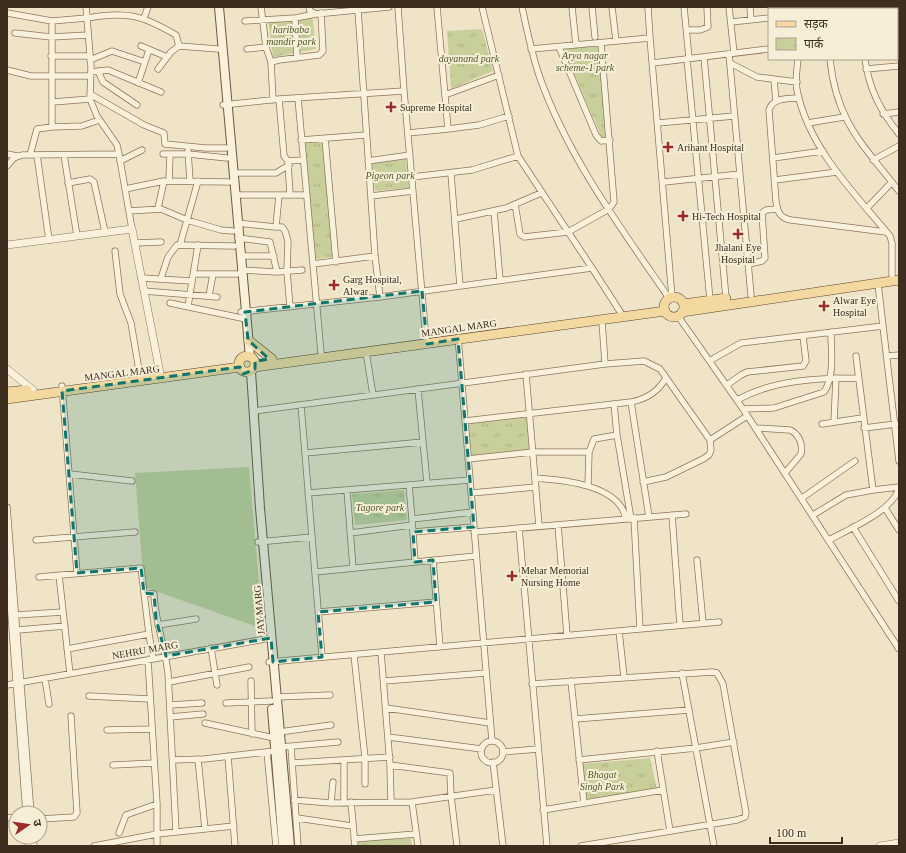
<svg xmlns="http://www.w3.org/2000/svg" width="906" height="853" font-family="'Times New Roman','Noto Sans Devanagari',serif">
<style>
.green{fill:#c9cf9b}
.park{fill:url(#park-tufts)}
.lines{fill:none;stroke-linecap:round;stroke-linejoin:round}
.minor-casing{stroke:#8d765c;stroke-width:7}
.tertiary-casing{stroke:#8d765c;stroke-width:8}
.secondary-casing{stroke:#6f573f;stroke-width:10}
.primary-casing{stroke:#5b4430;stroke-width:10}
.minor{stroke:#faf1dc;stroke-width:5.5}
.tertiary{stroke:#faf1dc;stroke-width:7}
.secondary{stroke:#faf1dc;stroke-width:8}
.primary{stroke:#f3d9a0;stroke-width:9}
.marked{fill:#0f766e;fill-opacity:0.2;stroke:#0f766e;stroke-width:3;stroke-dasharray:8 5;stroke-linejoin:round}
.poi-dot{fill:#9e2a2b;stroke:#f7eed8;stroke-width:1.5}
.labels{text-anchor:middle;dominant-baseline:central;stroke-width:4;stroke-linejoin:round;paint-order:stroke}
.park-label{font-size:10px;font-style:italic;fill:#4d5a26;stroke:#f7eed8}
.poi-label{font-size:10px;fill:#3d2e20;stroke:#f7eed8;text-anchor:start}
.street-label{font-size:10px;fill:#3d2e20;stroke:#f7eed8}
</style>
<defs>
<pattern id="park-tufts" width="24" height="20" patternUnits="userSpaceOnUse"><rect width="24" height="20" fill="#c9cf9b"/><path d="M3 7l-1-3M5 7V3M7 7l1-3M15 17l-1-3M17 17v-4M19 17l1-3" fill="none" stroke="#aeb285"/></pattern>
</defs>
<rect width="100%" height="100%" fill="#f0e4c8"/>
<!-- green -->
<path class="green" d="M240 362a6 6 0 1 1 12 0a6 6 0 1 1-12 0Z
M249 467 263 629 144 587 135 473Z"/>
<!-- park -->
<path class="park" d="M312 13 316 49 273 57 268 18Z
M482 29 493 71 451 89 447 31Z
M576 45 598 46 607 137 602 138 563 48Z
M323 139 333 257 315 259 305 140Z
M406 159 409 188 375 191 372 162Z
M528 416 530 451 469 457 468 423Z
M404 490 407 520 355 525 352 494Z
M650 758 657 789 586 801 582 764Z
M411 838 412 846H358L357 841Z"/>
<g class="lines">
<defs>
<path id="minor" d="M86 7 87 18C126 11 142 15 176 35L179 46
M261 7 266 47 271 62
M309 7 310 11 316 14 389 7
M398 7 404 91
M437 7 448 129 479 125 509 116
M482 7 518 156 592 268
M522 7C527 31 532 55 540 78 569 159 621 228 669 298
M572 7 576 45
M592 7 595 37
M612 7 616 41
M648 7 650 38
M684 7 689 58
M729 7 734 53
M750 7 751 19
M788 7V9
M825 7V9
M358 10 375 256 380 297 592 268 621 313
M7 13 52 21 87 18 91 67 90 99 97 116 117 145 119 154
M144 18 148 7
M295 18 297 58
M245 21 295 18 316 14
M731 22 769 18
M897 28H899
M687 30H700L708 27 707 7
M15 33 51 37 88 35
M141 46 167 57
M559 47 596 135 601 141 610 140
M247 49 266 47
M531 49 650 38 672 297
M729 54 751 295
M51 56H90
M704 57 726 298
M687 59 710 300
M798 59C797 69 795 80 797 90 808 147 854 193 890 236L892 243V276
M830 59C836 121 863 145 899 191
M865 59C869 89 880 110 899 134
M90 60 112 51 145 62
M653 63 769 49
M730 63 757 77 797 82
M158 69 171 52 179 46 218 49
M866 69 899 66
M7 70 31 76H90
M98 71 103 82 137 105
M91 72 108 70 161 92
M774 80 776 101
M138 83 149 50
M90 94 144 125 164 133 165 144 206 148H226
M445 95 499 75
M298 98 321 353
M799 98C789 99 773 97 769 110L776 202C778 213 780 218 791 220L886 232
M279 99 284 156 288 161 303 160
M273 100 271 62 279 60 319 55 323 51 321 13
M53 102 90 99
M223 105 279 99 404 91 426 339
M883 114 899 112
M658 123 734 116
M808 123 844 117
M52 127 82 126 99 120
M408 133 448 129
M325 138 336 262
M301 140 366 135
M188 151 190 181
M7 154 17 156
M163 154H188L227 158
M30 155 37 129 52 127V21
M37 155 49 240
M64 155 77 236
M773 158 823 151
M873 160 899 146
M120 161 142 150
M368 161 410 155
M288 163 290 195
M7 166 14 158 22 155 119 154 132 229
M233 173H276L289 165
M451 174 460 286
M412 177 472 170 518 156
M775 180 837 172
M169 181 170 154
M664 182 740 174
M68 183 90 179 94 182 105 232
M125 189 164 181 229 182
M235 195H307
M371 196 413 191
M515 204 520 234 524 237 568 232 609 209 614 202 601 43
M158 208 164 181
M867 208 892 182
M129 211 161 209 187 220 221 230 233 231
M494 211 500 280
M456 219 506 208 541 193
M237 223 276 227H282L285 231 288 241 287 271 290 307
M276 227 279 195
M238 238 270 242 277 272
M135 243 161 242
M180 245 198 181
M115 251 120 294 131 323 140 376
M240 256H274
M313 264 375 256
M749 264 762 261 765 258 762 213 766 210 777 209
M241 270 277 272 302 270
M194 274H237
M141 278 192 281
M161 278 168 257 177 245 234 246
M878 284 899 461
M144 291 217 297
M209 296 213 274
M170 303 246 319
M188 306 198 245
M241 312 380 297
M678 316 743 409 899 649
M602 321 605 364
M458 337 492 741
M366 352 373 395
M856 356 873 490
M887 356 899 355
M711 360 741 343 883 326
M526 374 539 526
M727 385 741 375 747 372 803 366 806 361 803 336
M62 386 77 573
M737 400C773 380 817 378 858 378
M614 404 617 435 631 519
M301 405 322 657
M743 409 774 408 824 392C835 376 831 351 831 332
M254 411 605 364 644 361 660 369 710 440 747 416
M465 421 631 402
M834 422 836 378
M822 424 862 418
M756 428 790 430C799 434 803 444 801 454L785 473
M864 428 896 424
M423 442 427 483
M589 452 594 439 617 435
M305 453 423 442 418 389
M468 459 533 452H589L588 486
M70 474 132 481
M535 478C564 480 620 485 626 519
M643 482 666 477 703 459 709 455 711 450 710 440
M409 485 412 519
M347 490 353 568
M308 493 470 480
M471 493 536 487
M802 498 855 461
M7 507 31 813
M885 508 899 530
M672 515 680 625
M813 515 846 495 873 490 899 487
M649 517 631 402C647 399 658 392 666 378
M634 518 640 629
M558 525 567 635
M853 527 899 601
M519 528 547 846
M413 532 474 527
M474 532 686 514
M350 533 412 525
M36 540 135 532
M829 540C849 529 895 510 899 487
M258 542 312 537
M433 560 440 647
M697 560 703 623
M7 561 26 813
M415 562 412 519 473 512
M315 572 476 556
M59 575 70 674
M39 577 141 568 149 634 153 659
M144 593 154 594C155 621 165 646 168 673L176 832
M318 612 436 602
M16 615 63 612
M158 625 196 619
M18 630 65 626
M619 631 624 677
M211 648 217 685
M67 649 149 634
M381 652 390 765 391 801
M354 655 365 758V784
M148 660 157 804V846
M269 662 719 622
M682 673 714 846
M45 679 49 704
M251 681 252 734
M384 681 486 673
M571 681 584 803
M169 682 249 667
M532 684 712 672 717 673 723 684 746 813 745 817 737 820 581 846
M7 685 271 638
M89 696 150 699
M276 697 330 695
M226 703 271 701
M170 705 202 703
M386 708 490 723
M170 717 203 714
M575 719 689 710
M205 723 274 738
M107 730 152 729
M279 732 331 725
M388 737 482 749
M481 752a11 11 0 1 1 22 0a11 11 0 1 1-22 0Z
M281 747 338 742
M291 747 298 846
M657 751 670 831
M267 752 276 846
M503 752 538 749
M228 756 235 846
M198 759 205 829
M173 760 204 759 275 751
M579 760 696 748 734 742
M493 762 503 846
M292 763 390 757
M113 765 154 763
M390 765 450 773 451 796 457 846
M294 800 331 803 412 802 496 790
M344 802V760
M351 802 355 846
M412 802 418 846
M331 803 333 782
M543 810 663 790
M7 818 16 817
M297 818 352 826
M40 819 74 817 77 813 71 716
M119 833 126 815 157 804
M28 837 29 846
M33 837 34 846
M354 839 416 834
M94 846 157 834 234 826"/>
<path id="tertiary" d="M7 245 132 229 160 373
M7 369 33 390
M880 846 899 843"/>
<path id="secondary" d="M219 7 250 357
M251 372 260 508 290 846
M272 709 283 846"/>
<path id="primary" d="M664 307a10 10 0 1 1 20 0a10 10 0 1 1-20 0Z
M684 304 726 298
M682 312 899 280
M248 340 272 359
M239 364a8 8 0 1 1 16 0a8 8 0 1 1-16 0Z
M255 367 665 311
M7 392 27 390
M7 399 240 367"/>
</defs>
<!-- minor casing -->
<use href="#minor" class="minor-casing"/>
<!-- tertiary casing -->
<use href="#tertiary" class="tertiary-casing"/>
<!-- secondary casing -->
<use href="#secondary" class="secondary-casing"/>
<!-- primary casing -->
<use href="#primary" class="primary-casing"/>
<!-- minor -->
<use href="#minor" class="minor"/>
<!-- tertiary -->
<use href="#tertiary" class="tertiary"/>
<!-- secondary -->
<use href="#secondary" class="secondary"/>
<!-- primary -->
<use href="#primary" class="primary"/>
</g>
<!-- marked area -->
<path class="marked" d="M422 291 427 344 458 339 474 527 413 532 415 562 433 560 436 602 318 612 322 657 273 662 271 638 166 656 156 619 154 594 144 593 141 568 77 573 62 391 240 367 243 374 255 369V361L269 359 248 340 245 312Z"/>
<!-- markers -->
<g class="poi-dot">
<path d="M389 101h4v4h4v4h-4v4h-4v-4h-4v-4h4z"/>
<path d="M666 141h4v4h4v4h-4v4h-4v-4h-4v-4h4z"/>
<path d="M681 210h4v4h4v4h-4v4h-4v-4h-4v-4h4z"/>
<path d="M736 228h4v4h4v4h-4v4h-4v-4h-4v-4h4z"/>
<path d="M332 279h4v4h4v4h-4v4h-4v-4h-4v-4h4z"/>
<path d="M822 300h4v4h4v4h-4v4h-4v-4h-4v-4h4z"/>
<path d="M510 570h4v4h4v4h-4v4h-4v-4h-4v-4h4z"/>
</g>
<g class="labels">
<!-- park labels -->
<g class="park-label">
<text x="291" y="29">haribaba<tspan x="291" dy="12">mandir park</tspan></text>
<text x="585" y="55">Arya nagar<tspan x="585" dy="12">scheme-1 park</tspan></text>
<text x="469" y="58">dayanand park</text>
<text x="390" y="175">Pigeon park</text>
<text x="380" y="507">Tagore park</text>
<text x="602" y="774">Bhagat<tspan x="602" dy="12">Singh Park</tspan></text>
</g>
<!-- poi labels -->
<g class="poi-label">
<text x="400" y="107">Supreme Hospital</text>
<text x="677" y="147">Arihant Hospital</text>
<text x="692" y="216">Hi-Tech Hospital</text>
<text x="738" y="247" text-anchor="middle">Jhalani Eye<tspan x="738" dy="12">Hospital</tspan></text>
<text x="343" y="279">Garg Hospital,<tspan x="343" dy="12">Alwar</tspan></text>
<text x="833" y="300">Alwar Eye<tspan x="833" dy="12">Hospital</tspan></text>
<text x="521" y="570">Mehar Memorial<tspan x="521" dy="12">Nursing Home</tspan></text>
</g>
<!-- street labels -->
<g class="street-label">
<text transform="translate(459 328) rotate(-8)">MANGAL MARG</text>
<text transform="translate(122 373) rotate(-7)">MANGAL MARG</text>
<text transform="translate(259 610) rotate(-95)">JAY MARG</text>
<text transform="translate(145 650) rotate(-10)">NEHRU MARG</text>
</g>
</g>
<!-- border -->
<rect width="906" height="853" fill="none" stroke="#3d2e20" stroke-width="16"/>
<!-- legend -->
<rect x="768" y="8" width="130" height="52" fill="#f7eed8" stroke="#ada18e"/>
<rect x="776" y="21" width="20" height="6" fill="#f3d9a0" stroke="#ada18e"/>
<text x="804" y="28" font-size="12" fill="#3d2e20">सड़क</text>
<rect x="776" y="38" width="20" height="12" fill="url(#park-tufts)" stroke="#ada18e"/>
<text x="804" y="48" font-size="12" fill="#3d2e20">पार्क</text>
<!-- north arrow -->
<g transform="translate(28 825) rotate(77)"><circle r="19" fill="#f7eed8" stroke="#ada18e"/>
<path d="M0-3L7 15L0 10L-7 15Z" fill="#9e2a2b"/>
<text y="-6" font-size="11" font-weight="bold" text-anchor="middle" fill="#3d2e20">उ</text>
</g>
<!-- scale -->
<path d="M770 837v6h72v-6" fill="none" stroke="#3d2e20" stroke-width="2"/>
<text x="776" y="837" font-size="12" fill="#3d2e20" stroke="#f7eed8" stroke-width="3" paint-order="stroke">100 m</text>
</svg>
